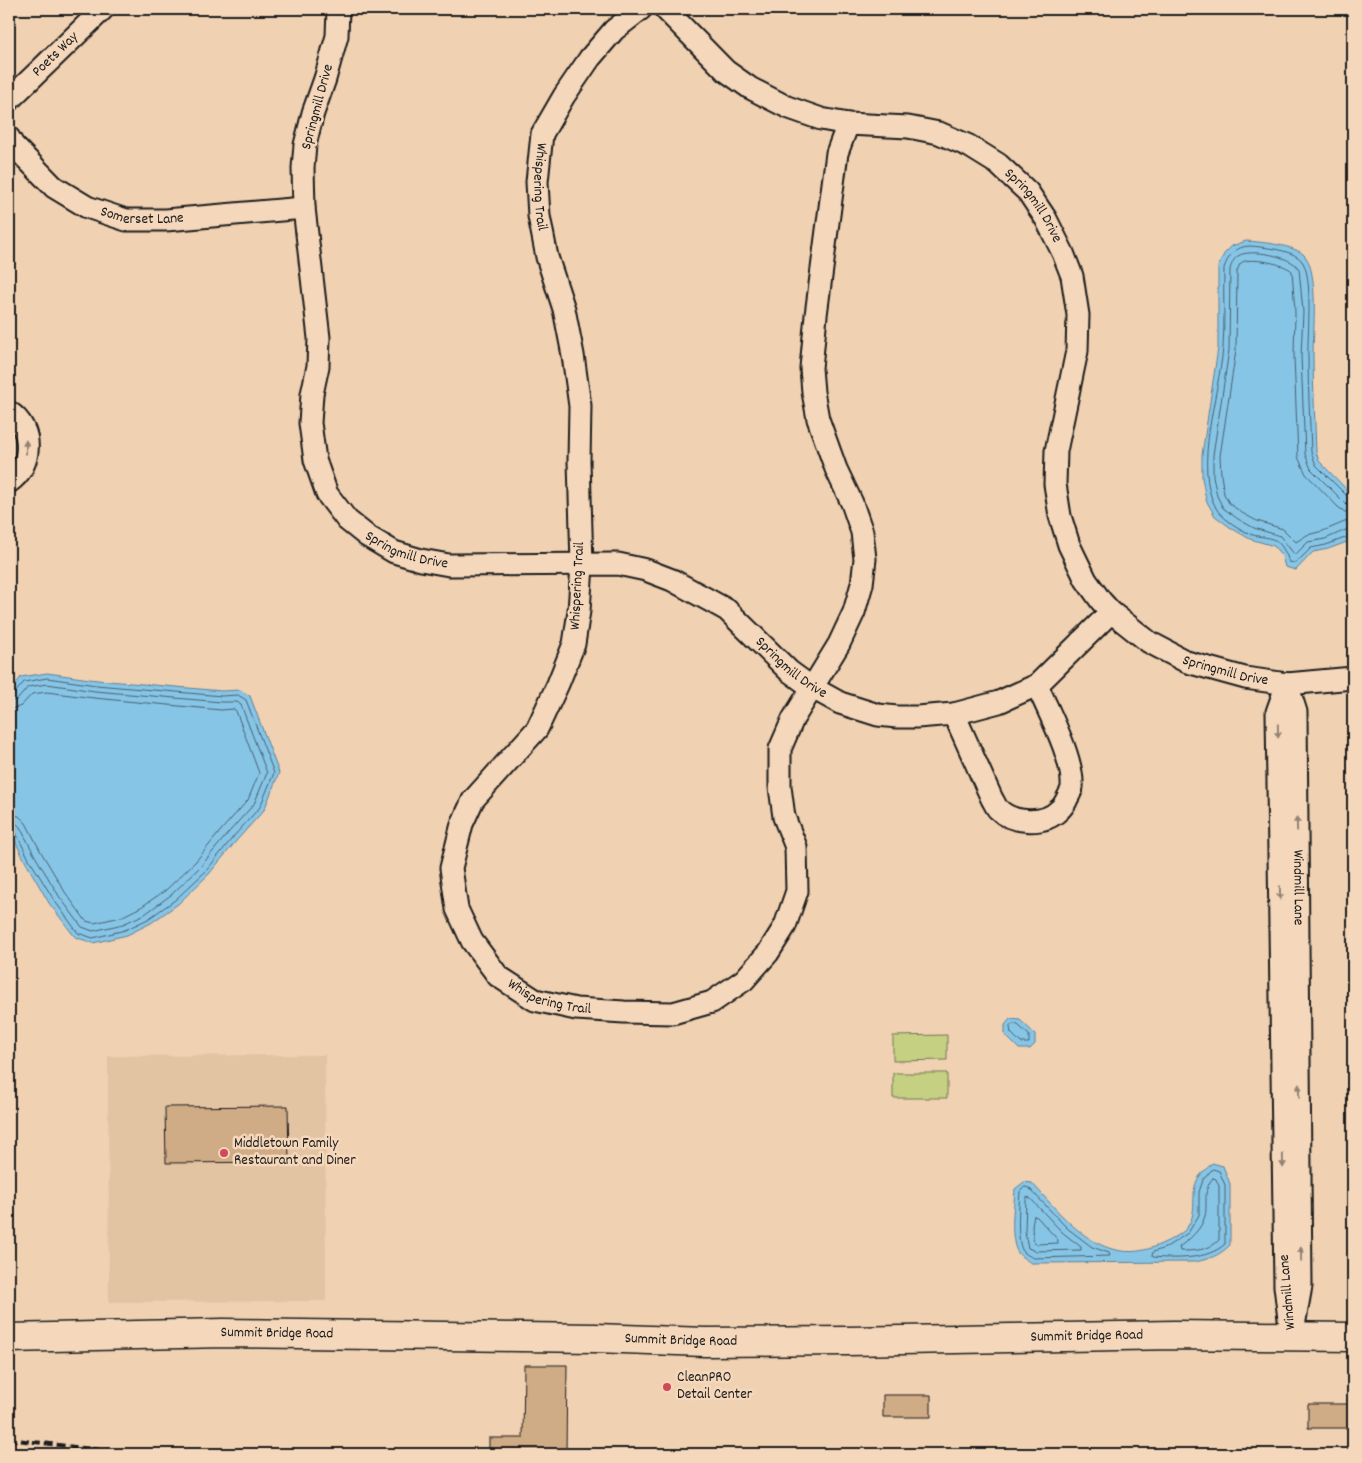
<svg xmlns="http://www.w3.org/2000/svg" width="1362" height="1463" font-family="Dekko,sans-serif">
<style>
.built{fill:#e2c3a2}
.green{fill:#c5d083;stroke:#707650}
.water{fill:#87c5e7;stroke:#5c8196}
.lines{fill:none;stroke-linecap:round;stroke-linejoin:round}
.shore{stroke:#47606d;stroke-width:1}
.building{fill:#d0ac86;stroke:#1c1c1c}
.minor-casing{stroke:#1c1c1c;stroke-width:25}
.major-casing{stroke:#1c1c1c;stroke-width:31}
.minor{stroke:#f5d8bb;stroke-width:21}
.major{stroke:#f5d8bb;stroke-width:28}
.rail{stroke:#1c1c1c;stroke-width:4;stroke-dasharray:8 4;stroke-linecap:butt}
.oneway{fill:#938373}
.poi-dot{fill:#d1495b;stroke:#f5d8bb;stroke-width:2}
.labels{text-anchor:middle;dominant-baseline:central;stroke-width:5;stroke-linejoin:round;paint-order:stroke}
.street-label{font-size:15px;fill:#1c1c1c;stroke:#f5d8bb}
.poi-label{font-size:15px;fill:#1c1c1c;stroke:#f5d8bb;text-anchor:start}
</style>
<rect width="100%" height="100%" fill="#f0d1b2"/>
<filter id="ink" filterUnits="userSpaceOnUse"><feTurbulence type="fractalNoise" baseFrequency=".02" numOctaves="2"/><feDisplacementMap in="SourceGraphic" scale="10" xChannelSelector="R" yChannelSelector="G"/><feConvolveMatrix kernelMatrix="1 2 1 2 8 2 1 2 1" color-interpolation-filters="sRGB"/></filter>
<g filter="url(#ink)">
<!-- built -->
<path class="built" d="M325 1055 326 1301 109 1302 108 1056Z"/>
<!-- green -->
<path class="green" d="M947 1035V1060L893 1061V1036Z
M893 1073H947V1098H893Z"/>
<!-- water -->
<path class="water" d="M1246 241C1261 242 1296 245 1305 256 1319 273 1313 333 1313 355 1313 387 1315 419 1316 452L1319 461 1353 496V538L1347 542 1328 549 1313 552 1296 570 1285 567 1282 556 1274 546 1250 539 1231 528 1215 516 1206 500 1202 477V455L1218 348V267L1224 254 1232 246Z
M47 673 97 680 222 691 240 690 250 696 279 773 264 810 237 840 209 874 178 904 151 923 127 935 93 943 75 937 49 903 25 861 9 829V693L21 677Z
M1010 1019 1020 1020 1035 1034V1044L1030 1049H1019L1005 1035V1025Z
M1212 1163 1223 1166 1230 1184V1245C1219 1256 1209 1259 1195 1262L1031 1263C1027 1260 1021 1257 1018 1253 1009 1238 1014 1207 1015 1189L1024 1182 1032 1183C1063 1217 1101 1267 1154 1247 1162 1244 1177 1237 1184 1231 1201 1213 1188 1193 1199 1177 1202 1172 1208 1168 1212 1163Z"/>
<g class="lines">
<!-- shore -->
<path class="shore" d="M1353 499 1348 497 1316 465 1311 452C1310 421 1308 389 1308 357 1307 337 1314 273 1301 260 1293 250 1263 247 1250 246 1236 246 1228 256 1224 268 1223 295 1225 322 1223 348 1219 395 1193 466 1216 508 1221 518 1242 531 1253 535 1260 537 1272 537 1278 542 1283 547 1287 555 1289 562L1296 563 1311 548 1326 545 1353 535
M1353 505H1348L1344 502 1311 469 1305 454 1301 356 1303 312 1299 269C1292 256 1250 248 1238 256 1233 259 1232 264 1230 269L1229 350 1213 455V476L1217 496 1223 508 1238 519 1254 528 1280 536 1294 554H1296L1308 542 1325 539 1348 529 1353 528
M1353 513 1345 512 1338 507 1306 474 1298 457 1294 356 1295 312 1292 271C1285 264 1249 256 1241 263 1239 265 1238 269 1237 271L1236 350 1220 456 1221 475 1224 494 1229 503 1242 513 1257 521 1283 529 1296 542 1307 535 1323 531 1347 521H1353
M9 696 14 694 24 682 47 678 96 685 222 696 238 695 246 700 274 773 260 807 234 836 206 871 175 900 148 919 125 930 93 938 78 933 54 900 29 859 15 831 9 828
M9 702 18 699 28 687 47 684 95 691 221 702H237L241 705 267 773 254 804 229 832 201 866 171 895 145 914 123 924 93 931 82 927 59 896 35 856 20 827 16 823 9 822
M9 710 21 706 32 694 47 692 94 698 221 710 234 709 236 711 259 773 248 800 223 828 196 861 166 890 141 907 121 917 94 923 86 921 65 892 41 852 26 823 19 816 9 814
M1013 1024 1018 1025 1029 1035V1043H1021L1011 1033 1010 1027Z
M1213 1169 1219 1171 1225 1185V1244C1208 1260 1175 1259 1153 1257L1152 1255 1153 1252 1165 1248 1188 1233 1199 1215V1192L1203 1180Z
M1213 1178 1216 1179 1219 1186V1240C1209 1251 1193 1251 1180 1251L1179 1247C1190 1239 1201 1230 1205 1216 1208 1203 1202 1189 1213 1178Z
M1025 1187 1029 1188 1067 1228 1092 1247 1109 1253 1110 1256 1033 1258C1030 1256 1025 1254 1023 1251 1016 1242 1019 1205 1020 1192Z
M1027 1197 1030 1198 1062 1232 1081 1247V1250L1035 1251 1028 1248 1025 1232 1026 1200Z
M1034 1216 1037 1217 1058 1240V1243L1037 1244 1034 1243C1032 1235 1031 1224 1034 1216Z"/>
</g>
<!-- building -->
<path class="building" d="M288 1106 289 1162 166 1163 165 1107Z
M524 1365H567L566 1454H489V1438H523Z
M883 1395H931V1417H883Z
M1308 1404H1353V1428H1308Z"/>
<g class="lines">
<defs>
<g id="minor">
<path id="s1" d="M338 9 337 36 325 79 313 113 305 145 303 168 304 208 319 338 318 366 312 394 310 423 315 460 327 494 347 520 367 536 394 552 421 560 449 565 618 564 646 570 672 580 727 610 789 671 811 687 840 703 878 715 897 717H917L954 714 999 702 1037 685 1111 612"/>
<path id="s2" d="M641 9 614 30 590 58 564 96 542 134 537 182 539 216 547 257 564 309 573 355 580 406 579 461 582 565 579 611 574 644 558 684 537 729 473 800 462 824 451 868 457 909 472 941 498 976 535 1000 576 1009 624 1012 673 1013 712 1002 744 980 768 953 785 926 797 891 796 847 784 817 780 787V749L793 719 839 644 854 612 862 584 865 559 862 532 852 503 836 469 818 419 813 392 811 368 816 315 837 153 848 124"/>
<path id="s3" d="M665 9 726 71 750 88 787 107 821 119 848 124 908 127 939 133 969 146 998 164 1028 192 1046 219 1063 253 1072 276 1078 315 1077 351 1056 451 1055 484 1060 516 1069 545 1086 580 1101 601 1111 612 1149 642 1187 662 1245 678 1287 684 1353 678"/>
<path id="s4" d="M9 100 103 9"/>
<path id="s5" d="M9 138 13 145 54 187 87 207 126 220H166L304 208"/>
<path d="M9 412C34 428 33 466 9 482"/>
<path id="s6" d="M1287 684 1296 712 1301 1286 1292 1337"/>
<path d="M1287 684 1277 712 1285 1286 1289 1319"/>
<path d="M954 714 992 799C994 802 996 807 998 809 1013 824 1045 825 1059 810 1062 808 1064 804 1066 801 1068 796 1072 791 1072 787 1074 759 1048 711 1037 685"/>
</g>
<g id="major">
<path id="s7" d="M9 1338 223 1333 595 1338 705 1342 848 1341 1174 1335 1353 1337"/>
</g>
</defs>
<!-- minor casing -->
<use href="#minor" class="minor-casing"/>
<!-- major casing -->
<use href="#major" class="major-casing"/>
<!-- minor -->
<use href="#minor" class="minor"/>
<!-- major -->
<use href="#major" class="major"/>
<!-- rail -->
<path class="rail" d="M9 1439 133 1454"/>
</g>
<!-- one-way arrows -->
<defs><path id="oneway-solid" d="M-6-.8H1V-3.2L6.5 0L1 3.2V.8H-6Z" transform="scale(1.25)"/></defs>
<g class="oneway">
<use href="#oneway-solid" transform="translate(26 447) rotate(-91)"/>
<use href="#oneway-solid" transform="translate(1278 731) rotate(89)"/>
<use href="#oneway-solid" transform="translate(1297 824) rotate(-91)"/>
<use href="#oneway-solid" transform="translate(1280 893) rotate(89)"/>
<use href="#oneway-solid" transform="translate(1299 1091) rotate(-91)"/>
<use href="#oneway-solid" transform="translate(1283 1161) rotate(89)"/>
<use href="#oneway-solid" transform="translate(1301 1254) rotate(-91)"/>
</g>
</g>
<!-- markers -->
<g class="poi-dot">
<circle cx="224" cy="1153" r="5"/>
<circle cx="667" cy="1387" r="5"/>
</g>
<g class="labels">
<!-- street labels -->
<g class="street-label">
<text stroke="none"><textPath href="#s4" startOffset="65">Poets Way</textPath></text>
<text transform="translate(318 107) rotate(-75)">Springmill Drive</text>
<text stroke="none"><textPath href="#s2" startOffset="214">Whispering Trail</textPath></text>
<text stroke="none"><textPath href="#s3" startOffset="435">Springmill Drive</textPath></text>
<text stroke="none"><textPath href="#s5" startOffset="162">Somerset Lane</textPath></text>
<text stroke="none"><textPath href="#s1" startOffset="595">Springmill Drive</textPath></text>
<text transform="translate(578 586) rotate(-87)">Whispering Trail</text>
<text stroke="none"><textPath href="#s1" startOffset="1015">Springmill Drive</textPath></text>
<text stroke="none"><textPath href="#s3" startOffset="1000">Springmill Drive</textPath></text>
<text stroke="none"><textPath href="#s6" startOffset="205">Windmill Lane</textPath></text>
<text stroke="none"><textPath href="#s2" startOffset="1114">Whispering Trail</textPath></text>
<text transform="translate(1288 1292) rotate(-95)">Windmill Lane</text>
<text stroke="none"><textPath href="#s7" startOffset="268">Summit Bridge Road</textPath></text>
<text stroke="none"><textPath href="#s7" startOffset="1078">Summit Bridge Road</textPath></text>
<text stroke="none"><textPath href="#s7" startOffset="672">Summit Bridge Road</textPath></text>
</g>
<!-- poi labels -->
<g class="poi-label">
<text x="234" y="1144">Middletown Family<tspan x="234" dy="17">Restaurant and Diner</tspan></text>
<text x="677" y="1378">CleanPRO<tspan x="677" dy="17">Detail Center</tspan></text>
</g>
</g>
<!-- margin -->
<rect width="1362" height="1463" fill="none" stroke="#f5d8bb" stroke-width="30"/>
<rect x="15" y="15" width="1332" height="1433" fill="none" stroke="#1c1c1c" stroke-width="2" filter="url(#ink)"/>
</svg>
